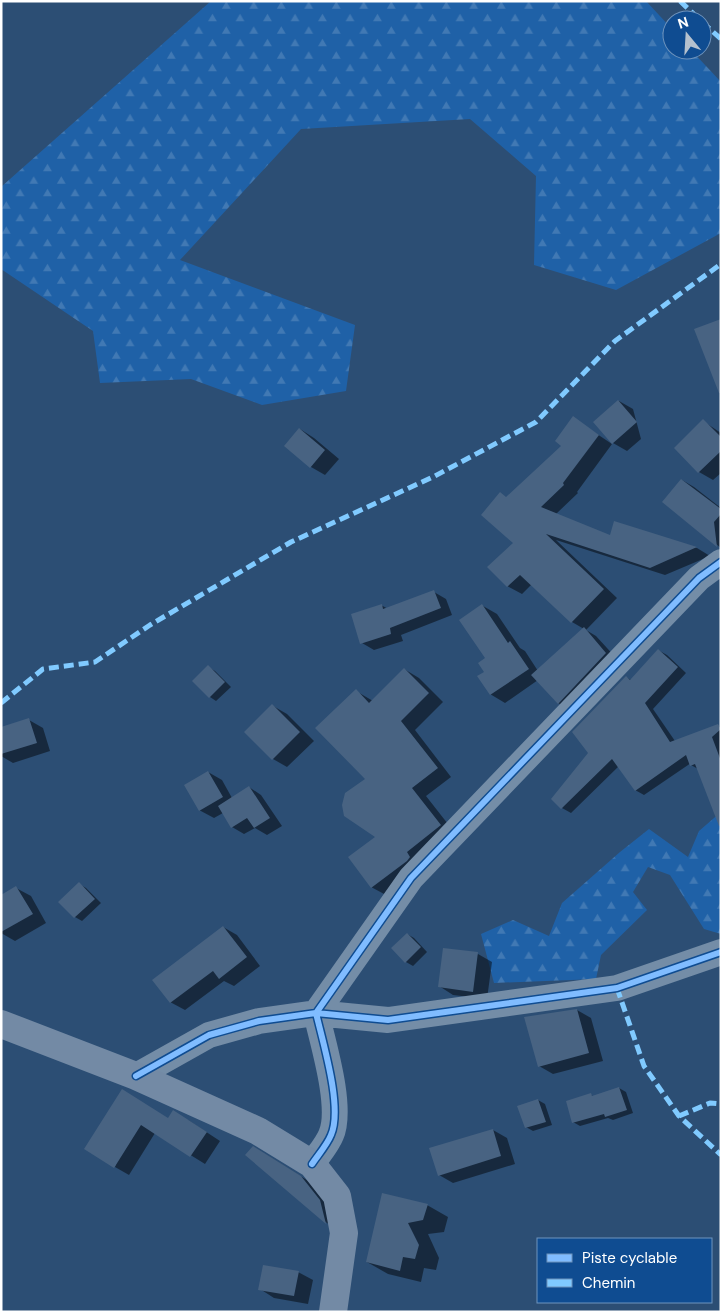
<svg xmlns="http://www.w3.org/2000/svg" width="722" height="1313" font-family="'DM Sans',sans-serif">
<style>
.forest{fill:url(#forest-firs)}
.shadow{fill:#0007}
.building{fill:#486382}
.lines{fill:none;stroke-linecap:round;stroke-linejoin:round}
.minor{stroke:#748da7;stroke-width:26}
.primary{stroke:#738aa5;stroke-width:28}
.quiet{stroke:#80caff;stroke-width:5;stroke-dasharray:10 5;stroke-linecap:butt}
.cycleway-casing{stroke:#0f4c91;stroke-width:9}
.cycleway{stroke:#80bcff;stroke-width:6}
</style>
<defs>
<pattern id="forest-firs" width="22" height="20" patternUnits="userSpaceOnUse" patternTransform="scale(1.25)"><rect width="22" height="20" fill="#1f61a7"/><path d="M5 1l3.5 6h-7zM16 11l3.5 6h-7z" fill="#4179b4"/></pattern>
</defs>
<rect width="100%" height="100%" fill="#2c4e74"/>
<!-- forest -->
<path class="forest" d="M211 1H646L672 29V50H691L721 82V233L616 290 534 265 536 176 470 119 301 129 180 260 355 325 346 391 262 405 191 379 100 383 93 331 1 269V187Z
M721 812V934L704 929 670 875 648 867 633 892 647 910 601 955 596 979 494 983 481 934 513 920 549 936 562 903 620 852 649 829 688 857 699 831Z"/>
<!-- shadow -->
<path class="shadow" d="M619 401 633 409 641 439 627 451 613 443 595 422Z
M573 418 612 444 577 492 578 493 556 514 611 537 615 523 697 548 710 556 665 575 556 540 617 598 586 630 596 636 618 660 570 710 558 703 538 680 505 703 490 694 485 672 486 659 483 606 497 614 520 648 525 651 538 671 584 629 572 622 532 584 522 594 507 586 515 543 507 498 563 446Z
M703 421 721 433V473L713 480 699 472 675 448Z
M300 429 314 438 339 459 325 475 311 467Z
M682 480 694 487 721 508V548L664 502Z
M434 592 446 599 452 615 401 635 403 641 374 650 362 643 381 605 388 609Z
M658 650 667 655 686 673 653 709 675 741 721 726V807L698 769 691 765V763L644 795 635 790 619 766 571 813 562 808 626 677 631 680Z
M208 667 215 671 231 687 216 701 210 697Z
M404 669 419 678 443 702 415 730 451 777 426 796 455 833 386 895 371 887 377 837 367 779 356 691 373 701Z
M273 706 287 714 314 741 287 767 273 759 246 732Z
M29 720 43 728 50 751 13 763 1 756V728Z
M208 772 222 780 232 798 249 787 261 795 282 826 267 835 255 828 244 834 232 827 223 813 214 818 199 810Z
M79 884 86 888 101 903 82 921 75 917 60 902Z
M16 888 31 896 46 923 15 941 1 933V896Z
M223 927 237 935 260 966 234 986 224 981 185 1010 170 1002Z
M407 934 414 938 427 952 413 966 406 962 392 948Z
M478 954 492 962 487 999 453 995 439 986Z
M577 1010 591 1018 603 1061 553 1074 539 1066Z
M619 1088 626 1092 633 1113 613 1120 608 1118 580 1126 573 1122 591 1095 594 1097Z
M136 1099 168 1119 188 1120 220 1141 205 1164 155 1133 129 1175 115 1167Z
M538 1100 545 1104 552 1125 533 1131 526 1127Z
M493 1130 507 1138 515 1164 453 1183 439 1175Z
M247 1155H266L315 1185 333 1209 339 1229 327 1223Z
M383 1195 427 1205 448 1217 444 1232 428 1234 439 1258 436 1270 424 1268 421 1282 388 1274 367 1262Z
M298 1272 313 1280 308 1304 274 1298 260 1289Z"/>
<!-- building -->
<path class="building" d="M721 319V393H719L694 329Z
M618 400 637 422 612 444 593 422Z
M573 416 599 435 563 483 564 485 541 507 610 535 614 521 697 547 650 568 546 534 604 589 571 623 520 575 507 587 487 567 513 543 481 515 500 492 506 497 561 446 555 441Z
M703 419 721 437V451L698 473 674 448Z
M299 428 325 450 310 468 284 446Z
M681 479 721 509V514L714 522 717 547 662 502Z
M434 590 441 608 390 628 391 634 360 644 351 614 382 604 383 609Z
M482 604 508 643 510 641 529 669 490 695 477 676 484 672 478 663 485 658 459 620Z
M584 627 606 653 558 704 531 675Z
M658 649 678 667 645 703 670 742 718 724 721 729 712 737 721 761V826H719L695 764 690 766 686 755 635 791 612 759 561 809 551 799 588 753 572 732 626 676 630 680Z
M208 665 225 682 209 698 192 681Z
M404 668 429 693 401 721 438 768 412 788 441 825 407 852 410 857 407 861 371 888 348 857 375 837 344 816 342 805 345 793 365 779 315 728 356 689 369 703Z
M272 704 300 732 272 760 244 732Z
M29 718 37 743 1 754V727Z
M208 771 223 797 199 811 184 785Z
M249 786 270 818 254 828 247 818 231 828 218 806Z
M79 882 95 899 74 918 58 902Z
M16 886 33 914 1 932V895Z
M223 926 247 957 219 979 213 971 170 1003 152 980Z
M407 933 421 947 405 963 391 948Z
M443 948 478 952 473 992 438 987Z
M577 1009 589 1053 538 1067 524 1017Z
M619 1087 627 1110 605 1117 604 1114 572 1123 566 1101 591 1093 592 1096Z
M122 1089 168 1118 173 1110 207 1132 190 1157 141 1125 114 1168 84 1149Z
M538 1099 546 1122 525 1128 517 1106Z
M493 1129 501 1156 438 1176 429 1148Z
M253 1146 301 1176 320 1200 326 1224 245 1155Z
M382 1193 428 1204 423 1220 408 1223 419 1245 415 1259 403 1257 400 1271 366 1262Z
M263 1265 299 1271 294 1296 258 1290Z"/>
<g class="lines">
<!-- minor -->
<path class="minor" d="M136 1076 209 1035 259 1021 316 1013 388 1020 617 988 721 952
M312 1164C318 1155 327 1145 331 1135 343 1108 323 1043 316 1013L411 878 699 578 721 562"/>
<!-- primary -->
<path class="primary" d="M1 1024 136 1076 258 1131 312 1164 337 1196 344 1233 333 1312"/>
<!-- quiet -->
<path class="quiet" d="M680 1 700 20
M702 22 721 39
M1 703 43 669 95 662 150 625 291 542 433 477 536 422 615 341 721 264
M617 988 644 1066 679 1116 721 1155
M679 1116 710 1103 721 1104"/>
<defs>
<path id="cycleway" d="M136 1076 209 1035 259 1021 316 1013 388 1020 617 988 721 952
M312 1164C318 1155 327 1145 331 1135 343 1108 323 1043 316 1013L411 878 699 578 721 562"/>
</defs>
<!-- cycleway casing -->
<use href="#cycleway" class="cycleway-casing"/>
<!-- cycleway -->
<use href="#cycleway" class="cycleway"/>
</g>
<!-- border -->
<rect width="722" height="1313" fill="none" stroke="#ffffff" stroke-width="5"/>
<!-- legend -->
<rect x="537" y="1238" width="175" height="65" fill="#0f4c91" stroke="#6f94bd"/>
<rect x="547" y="1254" width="25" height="8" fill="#80bcff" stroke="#6f94bd"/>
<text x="582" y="1263" font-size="15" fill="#ffffff">Piste cyclable</text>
<rect x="547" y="1279" width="25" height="8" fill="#80caff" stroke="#6f94bd"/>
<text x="582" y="1288" font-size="15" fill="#ffffff">Chemin</text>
<!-- north arrow -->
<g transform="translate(687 35) rotate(342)"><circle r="24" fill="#0f4c91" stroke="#6f94bd"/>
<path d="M0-4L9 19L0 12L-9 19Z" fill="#b5c1ce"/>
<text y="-8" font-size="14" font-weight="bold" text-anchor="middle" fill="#ffffff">N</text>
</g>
</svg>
